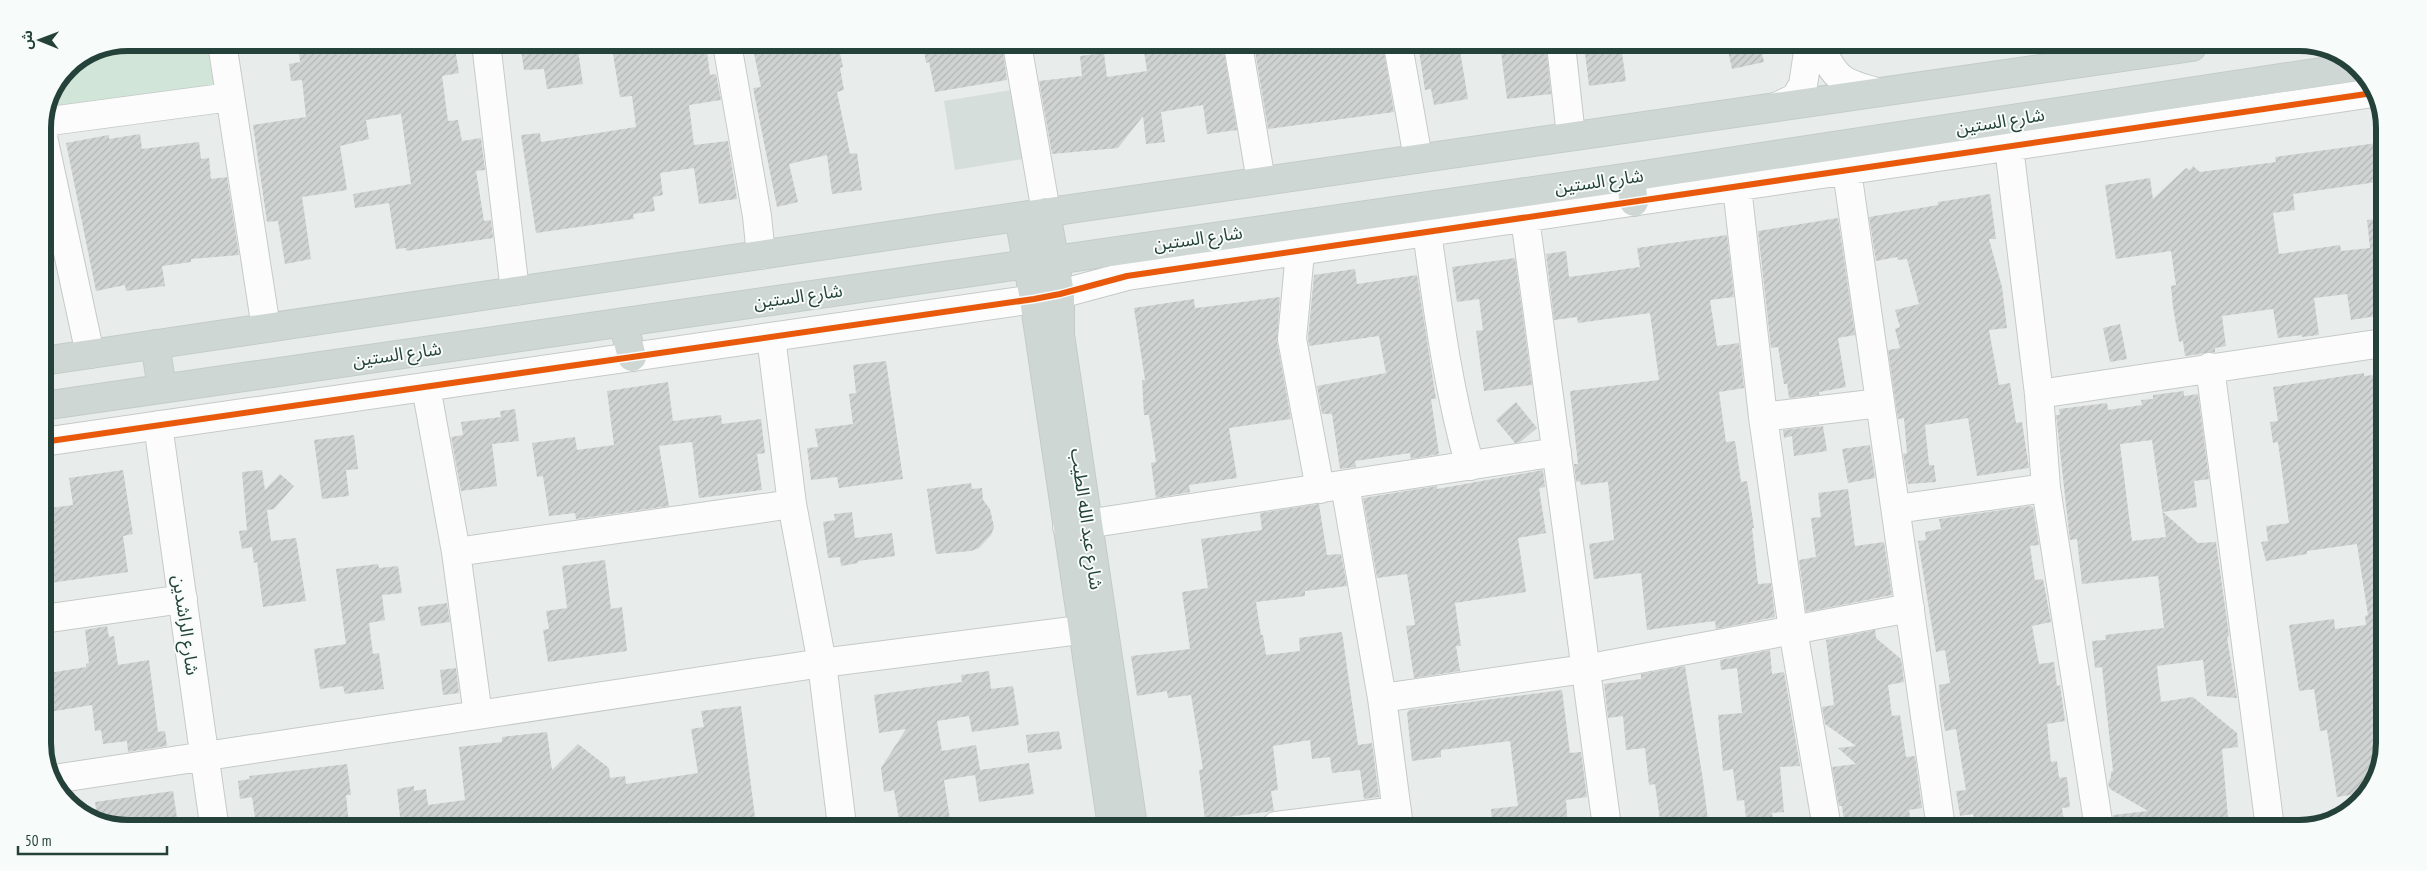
<svg xmlns="http://www.w3.org/2000/svg" width="2427" height="871" font-family="'PT Sans Narrow','Noto Sans Arabic',sans-serif">
<style>
.built{fill:#d6dedb}
.park{fill:#d1e6d8}
.building{fill:url(#building-hatch);fill-rule:evenodd}
.lines{fill:none;stroke-linecap:round;stroke-linejoin:round}
.minor-casing{stroke:#c5cac8;stroke-width:30}
.major-casing{stroke:#c3ccc9;stroke-width:30}
.minor{stroke:#fcfcfc;stroke-width:28}
.major{stroke:#cfd7d5;stroke-width:28}
.cycleway-casing{stroke:#f7fbf9;stroke-width:9}
.cycleway{stroke:#e8590c;stroke-width:6}
.labels{text-anchor:middle;dominant-baseline:central;stroke-width:4;stroke-linejoin:round;paint-order:stroke}
.street-label{font-size:18px;fill:#24423a;stroke:#f7fbf9}
.rim{fill:none;stroke:#24423a;stroke-width:6}
</style>
<defs>
<pattern id="building-hatch" width="6" height="6" patternUnits="userSpaceOnUse" patternTransform="scale(1.25)"><rect width="6" height="6" fill="#cfd4d2"/><path d="M-1 1l2-2M0 6l6-6M5 7l2-2" fill="none" stroke="#b2b7b5"/></pattern>
</defs>
<rect width="100%" height="100%" fill="#e8edeb"/>
<!-- built -->
<path class="built" d="M1011 90 1023 159 955 170 944 101Z"/>
<!-- park -->
<path class="park" d="M128 43H208L214 87 54 108 52 102 68 67 96 49Z"/>
<!-- building -->
<path class="building" d="M298 43H441L442 50 455 48 459 73 442 76 448 121 458 120 462 141 481 138 485 170 476 171 484 221 491 220 493 238 406 251V248L396 249 389 203 355 208 353 194 411 184 401 114 366 120 369 139 340 146 347 190 302 197 311 259 285 264 278 221 267 222 253 125 306 117 302 80 291 81 289 64 300 62Z
M520 43H577L583 84 547 89 544 69 524 70Z
M637 44H652L654 53 690 44H706L710 75 716 74 721 100 689 105 694 145 728 141 737 199 699 204 694 168 660 173 663 195 653 197 655 211 633 214 634 219 536 233 521 135 540 133 541 142 636 127 632 96 620 97 612 48Z
M752 44H838L843 67 840 68 844 90 837 92 850 154 857 153 862 190 832 194 827 155 789 164 798 202 777 207 753 88 761 87Z
M923 44H1002L1007 80 935 92 929 62 926 63Z
M1143 45H1223L1237 130 1207 134 1203 105 1161 112 1165 142 1146 144 1143 116 1118 148 1052 154 1039 81 1082 76 1080 56 1104 53 1107 77 1147 71Z
M1254 45H1383L1394 112 1268 129Z
M1418 45H1459L1468 99 1434 105 1431 89 1425 90Z
M1500 45H1546L1551 94 1507 99Z
M1584 45 1621 46 1626 81 1589 86Z
M1727 46H1760L1764 62 1732 69Z
M140 134 142 149 199 142 201 159 209 158 211 179 227 177 239 255 191 259V262L162 266 165 286 126 291 125 285 96 291 66 143 109 135V139Z
M2384 142V181L2293 194 2295 210 2273 213 2279 254 2340 245 2341 251 2370 248 2367 220 2384 218 2383 315 2351 320 2347 294 2314 298 2319 335 2302 337V335L2278 338 2273 309 2222 316 2226 346 2215 348V352L2185 356 2183 341 2179 342 2173 307 2171 286 2176 285 2171 251 2116 259 2105 185 2150 178 2153 199 2186 168 2190 170 2193 166 2200 172 2276 162 2275 157Z
M1990 194 1996 239H1989L2002 287 2007 328 1989 330 1999 385 2010 383 2016 423 2022 422 2029 468 1977 476 1968 418 1925 425 1929 465H1934L1936 482 1908 484 1903 454 1907 453 1904 418 1898 419 1888 350 1900 348 1895 329 1900 327 1895 310 1919 304 1907 259 1898 260 1897 257 1876 261 1869 217 1938 205V202Z
M1838 218 1855 335 1838 338 1846 387 1819 392V395L1789 398 1787 384H1784L1778 347 1771 348 1758 231Z
M1727 235 1734 297 1710 300 1717 346 1739 343 1744 388 1719 392 1726 442 1735 441 1741 482 1747 481 1754 528H1752L1758 584 1771 583 1775 617 1716 629 1715 621 1647 630 1641 573 1594 579 1589 544 1614 540 1608 482 1581 485 1580 481 1576 482 1574 464H1578L1570 391 1659 380 1650 313 1578 323 1577 317 1554 320 1546 254 1566 251 1569 277 1640 267 1637 248Z
M1515 258 1532 385 1484 391 1476 331 1483 330 1479 299 1457 302 1452 267Z
M1355 269 1357 284 1417 275 1436 399H1431L1439 454 1411 459 1410 453 1355 461 1356 467 1340 469 1332 414H1322L1317 386 1386 373 1379 336 1309 346 1308 338 1314 275Z
M1280 297 1277 342 1291 419 1229 428 1237 478 1189 485 1190 492 1156 498 1151 463 1156 462 1149 415H1144L1142 380H1145L1134 308 1194 299 1195 308 1205 307Z
M2120 324 2127 359 2110 362 2103 328Z
M886 361 903 479 839 488 837 477 811 480 807 448 818 447 815 429 853 424 849 394 856 393 853 365Z
M2364 373V376L2383 374 2380 749H2374L2378 774 2364 793 2337 797 2327 730 2320 731 2314 689 2299 691 2289 625 2334 619 2335 629 2366 625 2365 616 2368 615 2357 544 2307 551V554L2266 561 2261 542 2268 541 2266 526 2289 523 2278 442 2273 443 2270 422 2278 421 2273 387Z
M668 382 673 421 721 415 722 424 761 419 765 453 757 454 762 490 699 498 692 442 659 446 669 506 576 519 575 513 549 516 543 476 537 477 532 443 575 437 577 450 614 445 607 391Z
M2184 391V396L2198 394 2209 479 2194 481 2197 507 2163 512 2198 543 2216 542 2229 635 2227 638 2237 698 2207 696 2203 660 2157 666 2161 702 2193 697 2237 733 2238 747 2222 749 2229 828H2114L2113 815 2148 811 2110 789 2108 784 2111 777V772L2113 771 2102 667 2095 668 2092 641 2106 640 2105 635 2164 628 2158 576 2082 584 2077 539 2070 540 2069 532 2056 415H2060L2059 409 2107 403 2108 410 2142 405 2141 400 2153 399V395ZM2152 440 2166 537 2132 541 2120 444Z
M1516 402 1537 428 1520 442 1515 443 1496 420Z
M515 409 519 441 492 444 497 486 461 491 451 437 463 435 461 422 501 417 500 411Z
M1823 426 1827 451 1794 456 1792 436 1784 438 1783 430Z
M354 435 358 469 346 470 349 496 322 499 314 440Z
M1870 445 1875 478 1848 483 1842 449Z
M123 470 133 534 123 536 128 572 43 584V509L73 505 69 478Z
M262 470 265 490 280 474 294 486 274 509 267 510 271 541 296 538 306 601 263 607 257 562 254 563 252 547 242 549 239 531 247 530 242 472Z
M1543 470 1545 487 1539 488 1546 533 1518 538 1526 592 1455 603 1461 646H1456L1460 671 1414 678 1406 626 1415 625 1407 574 1377 578 1363 498 1437 486V489Z
M971 483 972 489 982 488 983 500 990 509 994 527 991 535 979 548 971 551 936 554 927 489Z
M1848 489 1855 546 1884 542 1892 595 1806 612 1799 560 1816 557 1811 518 1821 517 1818 493Z
M1319 504 1327 555 1341 554 1347 586 1305 591V596L1256 602 1261 635H1263L1266 655 1300 651 1299 638 1342 632 1358 745 1372 743 1379 797 1364 799 1360 770 1332 773 1330 757 1312 759 1310 740 1273 746 1278 790 1271 791 1274 811 1205 820 1199 770 1203 769 1191 695 1168 698 1167 691 1137 696 1131 656 1190 649 1182 592 1208 588 1201 539 1262 530 1260 513Z
M2030 506 2033 507 2039 545 2030 546 2035 580 2043 579 2051 622 2032 626 2039 664 2054 662 2057 686 2060 685 2065 721 2047 724 2051 762 2057 761 2059 778 2067 777 2070 807 2062 808 2065 828H2028L2026 818 2023 817 1975 824 1973 814 1960 816 1956 791 1966 790 1956 729 1945 731 1940 702 1939 685 1950 683 1945 650 1936 652 1918 541 1926 540 1925 532 1941 529 1939 519Z
M852 512 855 538 892 533 895 556 858 561V563L841 566 840 557 828 558 823 522 835 520 834 514Z
M605 560 611 609 622 607 627 651 548 662 543 630 549 629 546 611 567 608 562 566Z
M378 564 379 568 398 566 402 593 382 595 385 620 369 623 373 654 379 653 384 689 345 694 343 686 320 689 314 649 346 644 336 569Z
M447 603 450 622 421 626 418 607Z
M107 626 109 637 114 636 118 665 149 660 158 732 165 731 167 746 128 752 127 741 103 744 101 730 95 731 92 705 43 713V674L86 667V664L89 663 85 630Z
M1875 630 1876 638 1901 659 1904 682 1888 685 1892 716 1900 715 1906 757 1915 756 1922 808 1909 810 1912 828H1845L1842 806H1839L1832 767 1856 764 1838 748 1856 746 1825 724 1822 707 1834 705 1826 640Z
M1770 650 1772 674 1784 672 1800 766 1780 767 1784 812 1772 813 1774 827H1747L1744 800 1737 801 1733 769 1723 771 1718 715 1742 713 1737 668 1721 670 1720 660Z
M1685 666 1702 774 1709 827H1661L1655 784 1649 785 1645 748 1626 750 1623 716 1608 718 1604 684 1641 679V674Z
M456 668 459 693 443 695 440 670Z
M989 671 991 689 1013 686 1019 725 972 732 969 716 937 721 942 751 976 745 980 770 1029 763 1034 794 979 802 975 775 944 780 951 826H900L894 790 884 792 881 768 906 729 879 733 874 695 962 682 961 675Z
M1562 690 1570 753 1581 752 1587 797 1566 800 1568 827H1493L1491 809 1518 806 1510 741 1441 750V757L1412 761 1407 713 1409 710Z
M741 706 756 825H707L706 818 655 825H513L512 822 486 825H401L397 789 414 786V791L426 789 428 805 465 800 459 747 502 742V737L547 732 552 770 578 744 609 768 610 778 625 776 626 784 698 773 691 729 704 727 701 711Z
M1059 731 1062 749 1028 753 1026 735Z
M347 764 351 795H346L349 825 256 824 252 797 240 799 238 781 250 779 249 776Z
M173 791 178 824H101L98 822 95 802Z"/>
<g class="lines">
<defs>
<path id="minor" d="M222 43 266 328
M486 43 515 291
M727 44 757 216 761 255
M1017 44 1046 212
M1238 45 1261 181
M1398 45 1418 158
M1561 45 1571 136
M1820 46C1836 80 1842 83 1877 92
M1776 107 1795 98 1803 85 1809 46
M43 122 230 97
M43 137 90 354
M2009 147 2039 394 2046 488 2099 828
M1847 171 1941 828
M1737 187 1763 417 1793 630 1827 828
M1525 218 1607 827
M1427 232C1438 311 1448 390 1470 466
M1300 252 1292 339 1320 489
M771 337 792 504 822 663 842 826
M2210 367 2270 828
M426 387 456 552 478 715 822 663 1103 627
M2039 394 2383 343
M1763 417 1880 403
M158 425 214 824
M43 442 1034 299 1060 294 1127 276 2373 93
M1345 485 1382 698 1399 827
M1896 509 2046 488
M1067 527 1557 452
M456 552 792 504
M43 619 183 599
M1382 698 1585 669 1910 608
M54 779 478 715
M1276 826 1397 811"/>
<path id="major" d="M1630 177 1634 202
M1046 212 1060 294V335L1133 826
M1019 217 1034 299 1112 826
M623 322 632 357
M155 344 162 388
M43 361 1077 208 2192 47
M43 406 1630 177 2354 67"/>
</defs>
<!-- minor casing -->
<use href="#minor" class="minor-casing"/>
<!-- major casing -->
<use href="#major" class="major-casing"/>
<!-- minor -->
<use href="#minor" class="minor"/>
<!-- major -->
<use href="#major" class="major"/>
<defs>
<path id="cycleway" d="M43 442 1034 299 1060 294 1127 276 2373 93"/>
</defs>
<!-- cycleway casing -->
<use href="#cycleway" class="cycleway-casing"/>
<!-- cycleway -->
<use href="#cycleway" class="cycleway"/>
</g>
<g class="labels">
<!-- street labels -->
<g class="street-label">
<text transform="translate(2000 121) rotate(-9)">شارع الستين</text>
<text transform="translate(1599 181) rotate(-8)">شارع الستين</text>
<text transform="translate(1198 238) rotate(-8)">شارع الستين</text>
<text transform="translate(798 296) rotate(-8)">شارع الستين</text>
<text transform="translate(397 354) rotate(-8)">شارع الستين</text>
<text transform="translate(1087 519) rotate(82)">شارع عبد الله الطيب</text>
<text transform="translate(186 625) rotate(82)">شارع الراشدين</text>
</g>
</g>
<!-- crop -->
<path d="M0 0H2427V871H0ZM128 51H2299A77 77 0 0 1 2376 128V743A77 77 0 0 1 2299 820H128A77 77 0 0 1 51 743V128A77 77 0 0 1 128 51Z" fill="#f7fbf9" fill-rule="evenodd"/>
<path class="rim" d="M128 51H2299A77 77 0 0 1 2376 128V743A77 77 0 0 1 2299 820H128A77 77 0 0 1 51 743V128A77 77 0 0 1 128 51Z"/>
<!-- north arrow -->
<g transform="translate(40 40) rotate(271)" stroke="#f7fbf9" stroke-width="4" paint-order="stroke">
<path d="M0-4L9 19L0 12L-9 19Z" fill="#24423a"/>
<text y="-8" font-size="14" font-weight="bold" text-anchor="middle" fill="#24423a">ش</text>
</g>
<!-- scale -->
<path d="M18 846v8h149v-8" fill="none" stroke="#24423a" stroke-width="2.5"/>
<text x="25" y="846" font-size="15" fill="#24423a" stroke="#f7fbf9" stroke-width="4" paint-order="stroke">50 m</text>
</svg>
